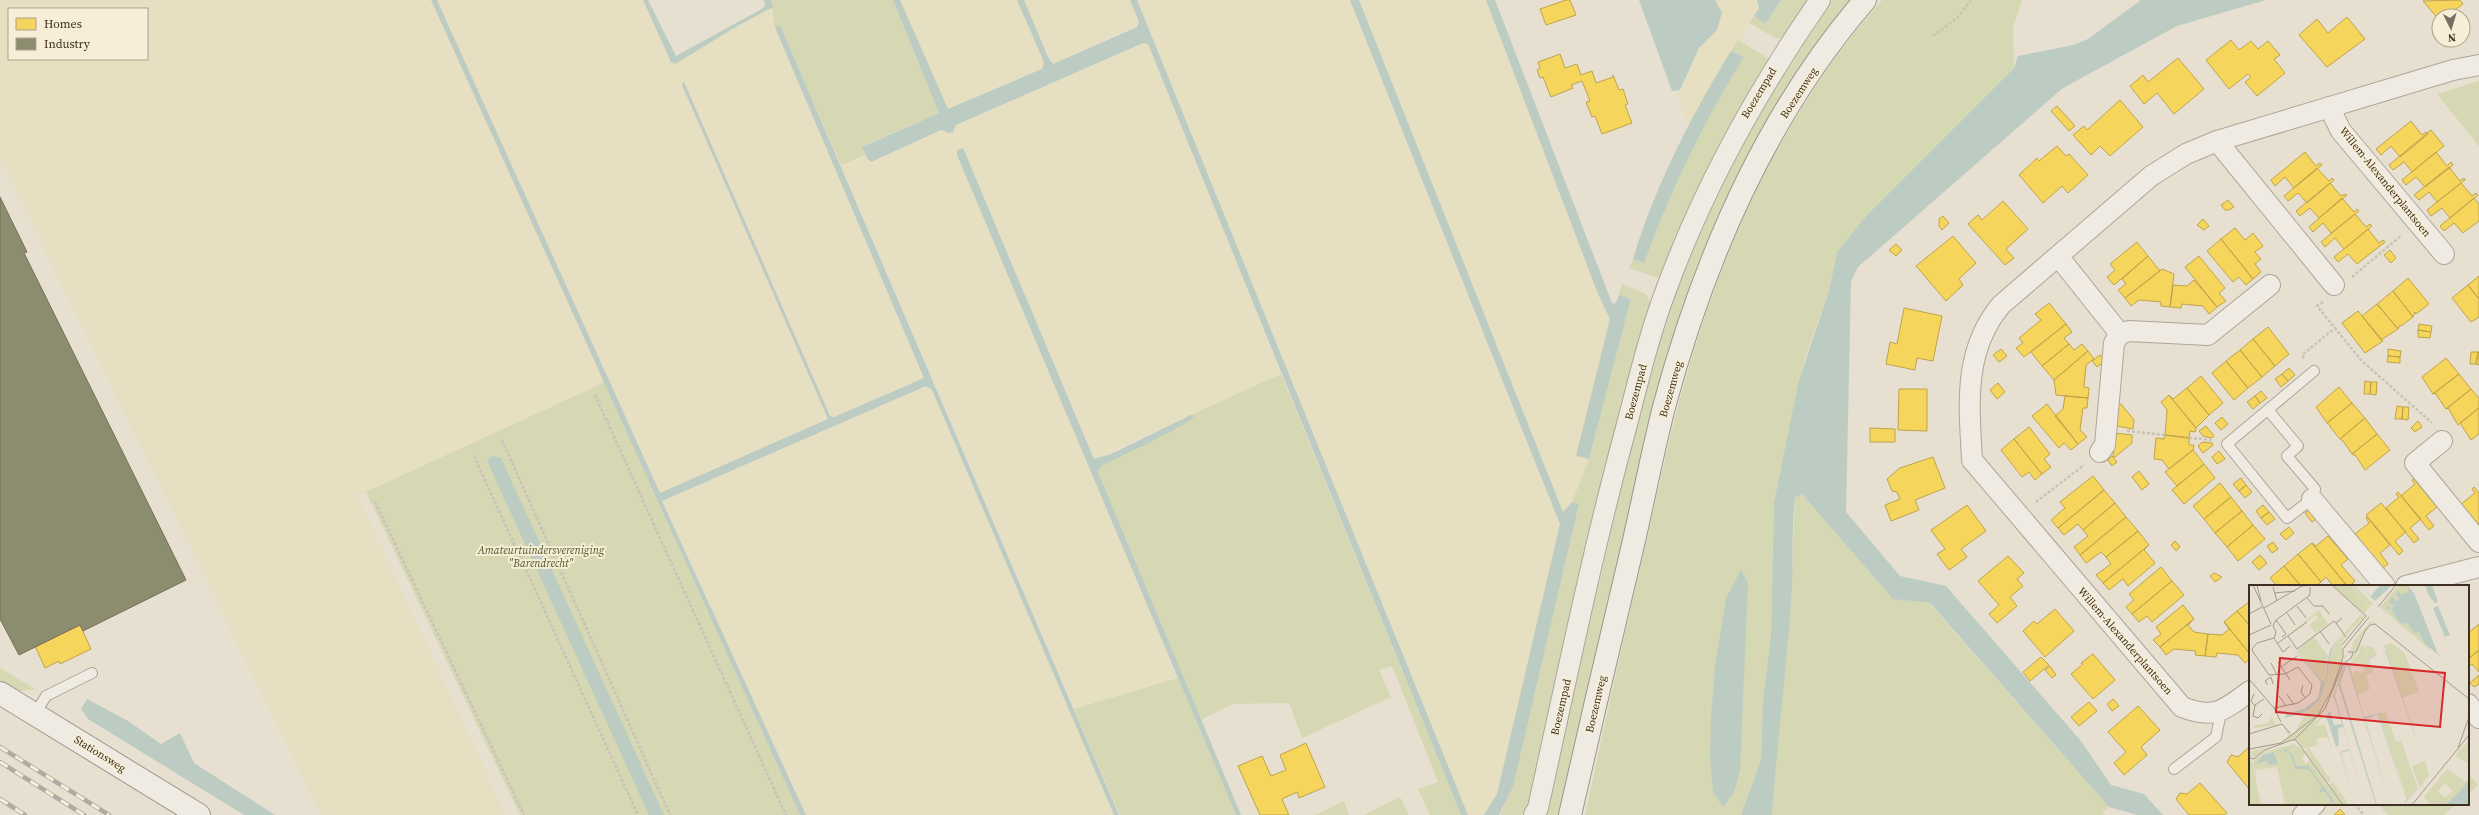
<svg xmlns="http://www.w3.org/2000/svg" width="2479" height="815" font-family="'Source Serif 4',serif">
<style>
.farmland{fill:#e6dfc2;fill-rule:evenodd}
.green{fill:#d6d7b3;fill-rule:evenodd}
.water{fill:#bcccc2}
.homes{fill:#f6d55c;stroke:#bea34a}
.industry{fill:#8c8c6e;stroke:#747057}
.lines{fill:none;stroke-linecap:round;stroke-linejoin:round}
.lane-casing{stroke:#ada599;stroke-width:12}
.street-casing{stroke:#ada599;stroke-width:22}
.secondary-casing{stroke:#9c958a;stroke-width:24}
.path{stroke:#c8c2b9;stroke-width:2.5;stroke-dasharray:3 2;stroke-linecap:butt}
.lane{stroke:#efebe3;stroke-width:10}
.street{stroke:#efebe3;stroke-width:20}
.secondary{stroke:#efebe3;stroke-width:22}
.rail-casing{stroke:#afaaa2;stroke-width:4.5}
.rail{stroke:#f7eed8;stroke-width:3;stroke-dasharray:9;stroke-linecap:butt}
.labels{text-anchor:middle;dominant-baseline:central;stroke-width:4;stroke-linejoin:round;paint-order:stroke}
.street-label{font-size:11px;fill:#3d2e20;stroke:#f7eed8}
.park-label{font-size:11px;font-style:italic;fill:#4d5a26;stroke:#f7eed8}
.inset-road{fill:none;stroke:#a3998a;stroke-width:1}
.view{fill:#d62828;fill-opacity:0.15;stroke:#d62828;stroke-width:2}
.inset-edge{fill:none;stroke:#3d2e20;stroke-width:2}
</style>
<rect width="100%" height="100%" fill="#e7e0d1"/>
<!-- farmland -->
<path class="farmland" d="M0 0H431L605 382 358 496 506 815H321L0 159ZM9 9H147V59H9Z
M437 0H643L671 62 773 6 775 27 779 37 924 378 834 417 830 416 684 82 682 85 828 419 660 493Z
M900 0H1017L1044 62 1042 69 947 109Z
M1024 0H1130L1139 24 1053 64 1048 57Z
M1137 0H1350L1560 524 1497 794 1484 815H1468Z
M1359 0H1486L1598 294 1611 319 1576 456 1589 459 1572 502 1563 512Z
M1715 0H1757L1760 8 1710 86 1689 126 1676 91 1681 90 1699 48 1717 29 1722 13Z
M1143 43 1148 44 1281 374 1095 459 963 148 956 152 1178 678 1074 709 841 165 865 155 871 162 941 130 950 133 953 132 956 125Z
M926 386 932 390 1115 815H806L664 506 662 501Z"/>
<!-- green -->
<path class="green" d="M771 0H893L939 113 869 143 863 151 865 155 841 165 781 28 775 27Z
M1781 0H1812L1783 38H1775L1749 23 1754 16 1765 24Z
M1833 0H1850C1796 68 1748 145 1714 225 1672 324 1648 428 1624 532 1602 627 1580 721 1558 815H1545L1628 459 1660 339 1680 277 1738 146 1799 46Z
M1882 0H2022L2013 28 2014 68 1867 215 1837 252 1829 291 1804 361 1774 503 1771 636 1763 701 1761 760 1741 815H1585C1605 723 1625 631 1647 539 1659 487 1670 433 1685 381 1724 243 1786 108 1882 0ZM1715 667 1739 758 1740 770 1710 757Z
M1738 40 1770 59C1724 127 1691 200 1662 276L1655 277 1629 268 1633 259 1644 263C1671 191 1703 123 1743 56L1731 51Z
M2479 81V146L2437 94Z
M1622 284 1646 294 1652 306 1530 801 1521 815H1500L1513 787 1579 504 1572 502 1589 459 1631 299 1619 295Z
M1281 374 1461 815H1430L1418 789 1438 782 1392 666 1379 670 1391 697 1302 738 1289 703 1232 704 1201 720 1098 472 1099 467 1177 428 1191 415Z
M605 382 800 815H520L366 492Z
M1802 494 1893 599 1929 603 2109 807 2102 813 2105 815H1771L1791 603 1795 496Z
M0 668 35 689 15 692 0 683Z
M1178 678 1236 815H1120L1074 709Z
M2468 773 2478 785 2468 794Z
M1400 797 1409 815H1364Z
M1344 801 1349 815H1315Z
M2378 804H2456L2444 815H2388Z"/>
<!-- water -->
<path class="water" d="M431 0H437L660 493 828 419 682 85 684 82 830 416 834 417 924 378 779 37 775 27 780 25 1119 815H1114L932 390 926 386 662 501 806 815H800Z
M643 0H648L676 56 760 10 765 6 764 0H771L773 7 734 28 675 64 671 62Z
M893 0H900L948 109 1042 69 1044 62 1017 0H1024L1048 57 1053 64 1137 27 1139 22 1130 0H1137L1468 815H1461L1148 44 1143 43 956 125 953 132 949 133 941 130 871 162 867 158 862 147 939 113Z
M1350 0H1359L1563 512 1572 502 1579 504 1513 787 1499 815H1484L1497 794 1560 524Z
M1486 0H1495L1612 303 1615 304 1619 295 1631 299 1589 459 1576 456 1610 319 1598 294Z
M1639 0H1715L1722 13 1717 30 1699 48 1680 90 1672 91Z
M1757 0H1781L1765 24 1754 16 1759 8Z
M2141 0H2266L2177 26 2063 88 1858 267 1851 281 1846 512 1900 576 1946 586 2081 741 2111 785 2144 794 2163 815H2137L2109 807 1930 603 1893 599 1802 494 1795 497C1791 532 1794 567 1791 603 1786 674 1777 744 1772 815H1741L1761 760 1763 701 1771 636 1774 503 1799 380 1829 291 1837 252 1867 215 2014 68 2018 56 2073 45 2088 39Z
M1731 51 1744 57C1703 122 1671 191 1644 263L1633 259C1655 186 1691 116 1731 51Z
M963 148 1094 459 1111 454 1191 415 1194 416C1190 425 1115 459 1101 466L1098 472 1241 815H1236L957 155V150Z
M494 456 501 458 664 815H649L487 461 490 457Z
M1741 570 1748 583 1740 770 1734 792 1723 807 1713 792 1710 757 1711 717 1715 667 1726 598Z
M87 699 128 721 161 744 180 733 194 763 275 815H244L88 719 81 709Z"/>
<!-- homes -->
<path class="homes" d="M1566 0H1570L1576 15 1546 25 1540 9Z
M2460 0 2463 4 2447 16H2439V20L2423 1Z
M2347 17 2365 39 2327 67 2299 35 2317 19 2328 33Z
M2231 40 2239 50 2251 41 2258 49 2268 41 2280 55 2274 59 2285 73 2257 96 2245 82 2251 77 2248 74 2229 89 2206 60Z
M1560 54 1565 68 1577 64 1581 75 1592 71 1596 83 1613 77V75L1619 90 1623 89 1628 104 1625 105 1632 123 1602 134 1595 116 1592 117 1586 102 1590 101 1582 81 1571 85 1573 88 1551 97 1543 77 1540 78 1537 70 1540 68 1538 62Z
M2178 58 2204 89 2174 114 2157 93 2144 104 2130 86 2143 75 2148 82Z
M2120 100 2143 127 2110 156 2100 146 2091 155 2073 135 2084 126 2087 130Z
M2057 106 2075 126 2069 131 2051 111Z
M2411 121 2422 135 2426 132 2428 134 2400 157 2391 146 2381 155 2376 149Z
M2431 130 2444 146 2412 172 2404 162 2393 170 2389 165Z
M2057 146 2066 156 2069 154 2088 175 2068 193 2062 186 2043 203 2019 175 2037 158 2039 161Z
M2305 152 2316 166 2320 163 2322 165 2294 188 2285 177 2275 186 2271 180Z
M2436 152 2447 166 2451 162 2453 165 2425 187 2416 177 2406 185 2402 180Z
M2449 167 2460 181 2464 178 2465 180 2437 202 2429 192 2419 200 2414 195Z
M2317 168 2329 181 2332 178 2334 180 2307 203 2298 193 2288 201 2284 196Z
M2330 183 2341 196 2345 194 2347 195 2319 218 2310 208 2300 216 2296 211Z
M2461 183 2472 196 2476 193 2478 195 2450 218 2442 208 2431 216 2427 210Z
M2342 198 2354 212 2357 209 2359 211 2331 233 2323 223 2313 232 2309 227Z
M2474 198 2479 204V221L2463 233 2454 223 2444 231 2440 226Z
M2228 200 2234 207 2229 210H2225L2221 205Z
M2003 201 2028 229 2006 249 2014 258 2005 265 1968 224 1978 215 1982 220Z
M2355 214 2366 227 2370 224 2372 226 2344 249 2335 238 2325 247 2321 242Z
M1943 216 1949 223 1942 230 1939 226V219Z
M2203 219 2209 226 2204 230 2197 225Z
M2235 228 2245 240 2253 233 2263 246 2255 252 2261 259 2255 264 2261 272 2253 279 2221 239Z
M2368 229 2379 243 2383 240 2385 242 2357 264 2348 254 2338 262 2334 257Z
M1953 236 1976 263 1959 279 1963 285 1946 301 1916 266Z
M2221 239 2253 279 2246 285 2239 277 2233 282 2207 251Z
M2137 242 2148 256 2114 285 2107 277 2115 270 2110 264Z
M1896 244 1902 250 1896 256 1889 250Z
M2390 250 2396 258 2391 263 2384 255Z
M2148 256 2160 271 2125 298 2118 290 2126 284 2122 279Z
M2199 256 2225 288 2219 293 2226 301 2217 307 2185 267Z
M2162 269 2174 274 2170 307 2161 306V302L2139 300 2131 306 2125 298Z
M2479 276V299L2468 285Z
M2408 278 2429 304 2416 314 2415 312 2413 317 2393 291Z
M2194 280 2217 307 2209 314 2203 306 2182 304 2181 308 2170 307 2173 285 2187 286Z
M2468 285 2479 299V317L2471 322 2452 298Z
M2393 291 2413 317 2401 326 2400 325 2398 329 2377 304Z
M2049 303 2066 324 2024 357 2016 348 2023 343 2019 338 2041 320 2035 314Z
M2377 304 2398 329 2381 340 2362 316Z
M1904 308 1942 316 1933 361 1917 358 1915 370 1886 364 1890 342 1897 344Z
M2358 311 2383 341 2365 353 2342 323Z
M2066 324 2072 332 2064 338 2069 344 2042 366 2031 352Z
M2419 324 2432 326 2431 332 2418 330Z
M2268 327 2289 354 2275 366 2253 339Z
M2418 330 2431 332 2430 338 2418 337Z
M2253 339 2275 366 2262 377 2240 350Z
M2069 344 2074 350 2082 344 2088 351 2054 380 2042 366Z
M2001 349 2007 356 1999 362 1993 355Z
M2388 349 2401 351 2400 357 2388 356Z
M2240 350 2262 377 2248 388 2226 361Z
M2088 351 2094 359 2086 365 2084 387 2089 388 2088 398 2056 395 2054 380Z
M2471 352H2478L2476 364H2470Z
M2478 352H2479V365L2476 364Z
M2100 355 2105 361 2097 367 2092 361Z
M2388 356 2400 357V363L2387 362Z
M2446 358 2459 374 2433 394 2422 377Z
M2226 361 2248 388 2234 400 2212 373Z
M2289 368 2295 375 2288 381 2282 374Z
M2282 374 2288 381 2281 387 2275 379Z
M2459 374 2471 389 2446 409 2435 393 2433 394Z
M2201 376 2223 403 2209 415 2187 388Z
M2365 381 2371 382 2370 394H2364Z
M2371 382H2377L2376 395 2370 394Z
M1998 383 2005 392 1997 399 1990 390Z
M2339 387 2352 403 2327 423 2316 407Z
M2187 388 2209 415 2196 428 2169 395 2173 399Z
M1899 389H1927V431L1898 430Z
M2471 389 2479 398V408L2458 425 2448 408 2446 409Z
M2261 391 2267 398 2260 403 2255 396Z
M2169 395 2196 428 2195 432 2190 431 2189 438 2165 435 2167 410 2161 402Z
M2065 396 2088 398 2087 408H2083L2080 430 2087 437 2078 444 2055 416 2063 409Z
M2255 396 2260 403 2253 409 2247 402Z
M2118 403 2121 404 2134 420 2133 429 2116 426Z
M2352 403 2365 418 2340 439 2330 427 2331 426 2327 423Z
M2047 404 2078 444 2071 450 2064 443 2059 448 2032 416Z
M2397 406 2403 407 2402 419H2395Z
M2403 407H2409L2408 420 2402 419Z
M2479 408V434L2471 440 2460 423Z
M2222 417 2228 424 2221 430 2215 423Z
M2365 418 2377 434 2352 454 2343 441 2340 439Z
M2418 421 2422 427 2415 432 2411 428Z
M2206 426 2214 436 2212 438 2203 436 2199 431Z
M2029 427 2050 454 2044 459 2051 467 2042 474 2014 439Z
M1870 428 1895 429V442H1870Z
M2115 433 2132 435V443L2115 457H2113Z
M2377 434 2390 450 2365 470 2356 456 2352 454Z
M2165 435 2189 438V445H2194L2193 450 2169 469 2162 460 2154 459 2156 438 2164 439Z
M2014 439 2042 474 2035 480 2029 472 2022 477 2001 450Z
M2202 442 2212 443 2213 445 2203 453 2198 446Z
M2193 450 2204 464 2177 486 2165 472Z
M2219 451 2225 459 2217 464 2212 457Z
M2112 456 2117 462 2112 466 2108 460Z
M1933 457 1945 488 1915 500 1919 510 1891 521 1885 505 1900 499 1897 492 1892 491 1887 479 1900 468Z
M2204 464 2215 478 2184 504 2172 490Z
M2139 471 2149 484 2142 490 2132 477Z
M2093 476 2104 490 2058 528 2051 520 2065 508 2060 502Z
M2241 478 2246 485 2239 491 2233 484Z
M2414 479 2437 507 2426 516 2434 526 2429 530 2401 496 2415 484 2412 480Z
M2220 483 2231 497 2204 519 2193 506Z
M2246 485 2252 492 2245 498 2239 491Z
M2474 487 2479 493V525L2461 504 2475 493 2472 489Z
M2104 490 2115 503 2083 530 2078 524 2064 535 2058 528Z
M2398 492 2421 519 2410 528 2419 539 2414 543 2386 508 2399 497 2396 494Z
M2231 497 2242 511 2215 533 2204 519Z
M2115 503 2126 517 2080 555 2074 547 2088 536 2083 530Z
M2381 503 2406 532 2395 541 2403 551 2399 555 2366 515Z
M1967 505 1986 531 1961 549 1967 557 1949 570 1937 554 1945 549 1931 530Z
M2263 505 2269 512 2261 518 2256 511Z
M2311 508 2319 517 2312 522 2305 513Z
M2242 511 2253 525 2227 547 2215 533Z
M2269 512 2275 519 2267 525 2261 518Z
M2126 517 2138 531 2106 557 2101 552 2086 563 2080 555Z
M2367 517 2390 545 2380 553 2388 564 2383 568 2355 534 2369 523 2366 518Z
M2253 525 2265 539 2238 561 2227 547Z
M2289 527 2294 533 2286 540 2280 534Z
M2138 531 2149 545 2103 583 2096 575 2111 564 2106 557Z
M2328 536 2348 559 2341 565 2355 581 2350 586H2347L2312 543 2316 546Z
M2175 541 2180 547 2176 551 2171 545Z
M2273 542 2278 549 2272 553 2267 546Z
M2312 543 2347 586H2333L2326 577 2321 582 2298 554Z
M2149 545 2144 550 2155 563 2128 586 2123 579 2109 590 2103 583Z
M2298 554 2321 582 2316 586H2301L2284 566Z
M2260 555 2267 563 2259 570 2252 562Z
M2008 556 2024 573 2017 579 2023 586 2010 597 2017 606 1997 623 1989 614 1999 605 1978 581Z
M2284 566 2301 586H2277L2270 578Z
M2161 567 2172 581 2132 614 2126 607 2134 600 2129 594Z
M2214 573 2222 577 2215 582 2210 576Z
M2172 581 2184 595 2152 622 2147 616 2139 622 2132 614Z
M2250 601V626L2237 611Z
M2183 605 2194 619 2160 647 2153 640 2161 634 2156 627Z
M2055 609 2074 631 2045 657 2023 631 2034 621 2037 624Z
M2237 611 2250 626V654L2224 622Z
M2194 619 2188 625 2194 632 2208 634 2205 656 2195 655 2196 651 2174 649 2166 655 2160 647Z
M2224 622 2250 654V659L2245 663 2238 655 2217 653 2216 657 2205 656 2208 634 2222 635 2229 629Z
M2479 624V650L2468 659V633Z
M80 625 91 649 60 664 59 661 45 668 35 646Z
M2479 650V672L2472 664 2468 667V659Z
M2093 654 2115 680 2093 699 2071 674 2083 664 2081 663Z
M2041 657 2049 665 2030 681 2023 672Z
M2050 666 2056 675 2052 678 2045 670Z
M2479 675V684L2474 687 2470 683Z
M2113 699 2119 706 2112 711 2107 704Z
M2089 702 2097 711 2079 726 2071 717Z
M2138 706 2160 730 2141 747 2147 755 2124 775 2114 763 2126 752 2108 732Z
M1306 743 1325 787 1299 798 1297 792 1282 799 1289 815H1260L1238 766 1262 756 1271 776 1286 770 1280 755Z
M2250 746V790L2227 762 2231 755 2238 757Z
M2200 783 2227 813 2224 815H2189L2178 802 2176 799 2180 793 2187 794Z
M2340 809 2345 815H2334Z"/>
<!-- industry -->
<path class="industry" d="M0 197 27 252 24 253 186 580 83 631 80 625 19 655 0 619Z"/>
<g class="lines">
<defs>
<path id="lane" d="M2268 410 2298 446 2287 456 2315 489 2312 499 2287 518 2227 444 2314 371
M35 714 46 696 92 673
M2174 769 2216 737 2221 712"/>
<path id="street" d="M2329 107 2341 131 2444 254
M2217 141 2334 285
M2058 256 2120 334 2114 343 2105 445 2100 452
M2120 334 2129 331 2208 335 2270 285
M2442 441 2415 463 2479 542
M2312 499 2385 586
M2406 586 2479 567
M2250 691C2224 710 2215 720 2182 707L1972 460C1969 404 1963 351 2001 305L2151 176 2186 154 2217 141 2453 70 2479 65
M2468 704 2479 718
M1534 815 1538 808C1566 681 1592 553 1626 428 1638 382 1649 335 1666 290 1704 186 1757 91 1820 0
M2303 815 2315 804"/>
<path id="secondary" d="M0 693 199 815
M1570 815C1590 726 1611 638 1632 549 1643 502 1652 454 1664 407 1703 262 1766 115 1865 0"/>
</defs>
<!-- lane casing -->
<use href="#lane" class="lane-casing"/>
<!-- street casing -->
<use href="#street" class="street-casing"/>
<!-- secondary casing -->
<use href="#secondary" class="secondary-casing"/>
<!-- path -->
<path class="path" d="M1933 36 1957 18 1971 0
M2352 277 2402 235
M2323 302 2317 306 2361 360 2432 423
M2304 358 2302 355 2335 328
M595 395 786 815
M2127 431 2165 435
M2189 438 2213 440
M502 440 670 815
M474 456 638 815
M375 502 524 815
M2036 502 2084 465
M2354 804 2364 815"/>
<!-- lane -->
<use href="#lane" class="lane"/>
<!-- street -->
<use href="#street" class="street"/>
<!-- secondary -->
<use href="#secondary" class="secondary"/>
<defs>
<path id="rail" d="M0 747 109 815
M0 762 84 815
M0 799 25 815"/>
</defs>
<!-- rail casing -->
<use href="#rail" class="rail-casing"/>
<!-- rail -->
<use href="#rail" class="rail"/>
</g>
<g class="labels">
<!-- street labels -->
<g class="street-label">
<text transform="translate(1759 93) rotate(-59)">Boezempad</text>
<text transform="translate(1799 93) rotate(-57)">Boezemweg</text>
<text transform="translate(2385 182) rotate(51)">Willem-Alexanderplantsoen</text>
<text transform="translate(1671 389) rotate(-74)">Boezemweg</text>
<text transform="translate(1636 392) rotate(-75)">Boezempad</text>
<text transform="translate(2125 641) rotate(49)">Willem-Alexanderplantsoen</text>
<text transform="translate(1596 704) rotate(-77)">Boezemweg</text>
<text transform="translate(1561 707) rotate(-77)">Boezempad</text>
<text transform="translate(100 754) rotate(32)">Stationsweg</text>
</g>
<!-- park labels -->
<g class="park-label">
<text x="541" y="550">Amateurtuindersvereniging<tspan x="541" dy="13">"Barendrecht"</tspan></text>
</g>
</g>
<!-- overview -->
<g transform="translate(2249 585)">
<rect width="220" height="220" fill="#e7e0d1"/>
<path d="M84 0H101L121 22 115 28 93 10 95 7 93 9ZM102 0H105L124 19 121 21ZM150 0H158L160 7 153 11 149 6 147 10 151 13 143 17 144 23 139 21 138 26 142 23 151 39 158 38 165 48 170 47 181 65 131 22ZM70 25 79 39 66 48 60 40 69 33 67 30 35 53ZM112 29 115 32 97 50 95 48ZM121 37H124L127 38 129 40 124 38 120 40 107 65 102 66 104 57ZM94 49 96 53 92 58 94 68 82 107 68 130 40 152 34 141 42 149 46 147 58 126 71 114 83 64ZM65 52 79 71 74 99 48 65ZM143 58 156 69 170 107 153 113 135 60ZM111 60 115 61 124 88 117 90 121 104 108 110 99 77 95 81 85 114 83 112 94 80 100 76 103 89 109 85 110 88 116 87 113 78 103 81 102 77 110 68 111 61 104 74 101 75ZM116 60 125 63 128 70 120 73ZM100 68 95 74 84 106 77 122 60 140 44 154 33 159 15 165 5 173 1 172 3 166 27 161 72 127 79 117 95 72ZM136 126 147 157 152 155 169 204 158 215 130 129ZM74 129 75 130 66 142 76 139 83 164 78 152 67 154 68 160 55 164 46 152ZM23 132 27 140 5 143 4 141 19 138ZM220 155V179L207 171 210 164 215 159 210 168ZM45 159 53 165 57 169 53 172 57 179 61 176 93 220H88L61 184 86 220H36L28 182 7 185V190L4 176 16 167ZM26 167 28 179 21 180 18 176 6 178 16 169ZM60 163 82 195 79 198 56 166ZM3 176 12 220H0V177ZM176 176 180 190 171 203 163 181ZM198 184 217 197 214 203 196 220H178L181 219 175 212ZM196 198 204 206 196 212 189 207ZM84 197 100 220H95L80 200Z" fill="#d6d7b3" fill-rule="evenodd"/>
<path d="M110 0 122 11 131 0 142 1 126 16ZM158 0 165 8 189 69 202 80 176 59 170 47 165 48 158 38 151 39 142 23 137 25 138 21 143 23 145 21 140 17 142 13H145L147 16 151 13 147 10 149 6 153 10 160 7ZM176 0H183L189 17 186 18 180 11ZM189 21 201 50 196 52 184 23ZM92 49 83 64 76 98 71 114 58 126 36 133 37 129 55 124 69 113 72 97 37 55 75 98 81 65ZM132 51 165 146 169 159 150 105 139 109 146 132 139 109 132 111 140 135 115 60 119 73 128 70 120 74 132 111 150 105 137 68 131 69 137 67ZM99 77 115 132 135 127 130 129 157 215 163 210 154 220 157 215 129 129 122 132 148 214 122 132 116 134 142 220 98 79 91 98 128 220H127L89 99 95 81ZM89 102 86 111 117 220 101 165 92 168 104 214 91 167 101 164 94 141 89 144 90 160 87 162 77 131 81 126 85 140 93 139 85 112ZM45 161 37 165 44 170 47 181H58V179L88 220 83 216 80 220 81 214 75 206 69 208 73 202 60 184H47L41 169 34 166 28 167ZM25 167 29 179 20 180 18 176 6 179 14 170ZM220 193V220H196L214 203Z" fill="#bcccc2"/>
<path class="inset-road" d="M4 0 22 39M8 0 12 16M83 0 117 31 93 60M24 2 28 16M25 8 46 6M58 13 65 21H74L80 29M48 21 57 33M129 22 147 0M15 23 53 1 62 0M38 28 46 40M0 29 13 22M27 35 37 49 33 52M87 38 97 52M24 41 27 47 25 53 8 58 3 64 4 67 20 90 36 89 49 82 63 100 61 109 49 118 25 123M24 41 27 35 61 10V2M71 46 80 59M0 50 22 40M39 51 48 64 85 36 87 38 93 33M25 53 34 67 41 61M29 58 58 37M99 67H107L116 46 121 40 126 39 220 114M29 77 41 95M22 78 28 90M32 82 48 71M0 94 25 123 32 137M19 100 16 96 22 92 24 99M54 100 52 107 56 113M5 109 2 116 6 121M38 109 45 120M30 111 37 121M13 129 9 133 4 131 6 120 15 114M0 149 33 139 41 148M45 155 76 124 94 79 102 73 104 68M209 163 220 132M1 164 32 158 69 130 83 105 94 72V64L120 32M0 173 5 174 16 165 43 155H47L94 220M163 220 220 150"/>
<path class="view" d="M31 73 196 88 191 142 27 127Z"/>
<rect width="220" height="220" class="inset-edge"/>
</g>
<!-- legend -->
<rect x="8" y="8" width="140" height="52" fill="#f7eed8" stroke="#ada18e"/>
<rect x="16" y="18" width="20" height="12" fill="#f6d55c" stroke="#ada18e"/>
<text x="44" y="28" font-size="12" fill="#3d2e20">Homes</text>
<rect x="16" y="38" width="20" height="12" fill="#8c8c6e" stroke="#ada18e"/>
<text x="44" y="48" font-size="12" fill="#3d2e20">Industry</text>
<!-- north arrow -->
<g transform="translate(2451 28) rotate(175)"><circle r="19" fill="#f7eed8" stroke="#ada18e"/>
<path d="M0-3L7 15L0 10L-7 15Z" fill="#786c5e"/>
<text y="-6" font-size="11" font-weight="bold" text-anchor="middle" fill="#3d2e20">N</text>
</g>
</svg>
